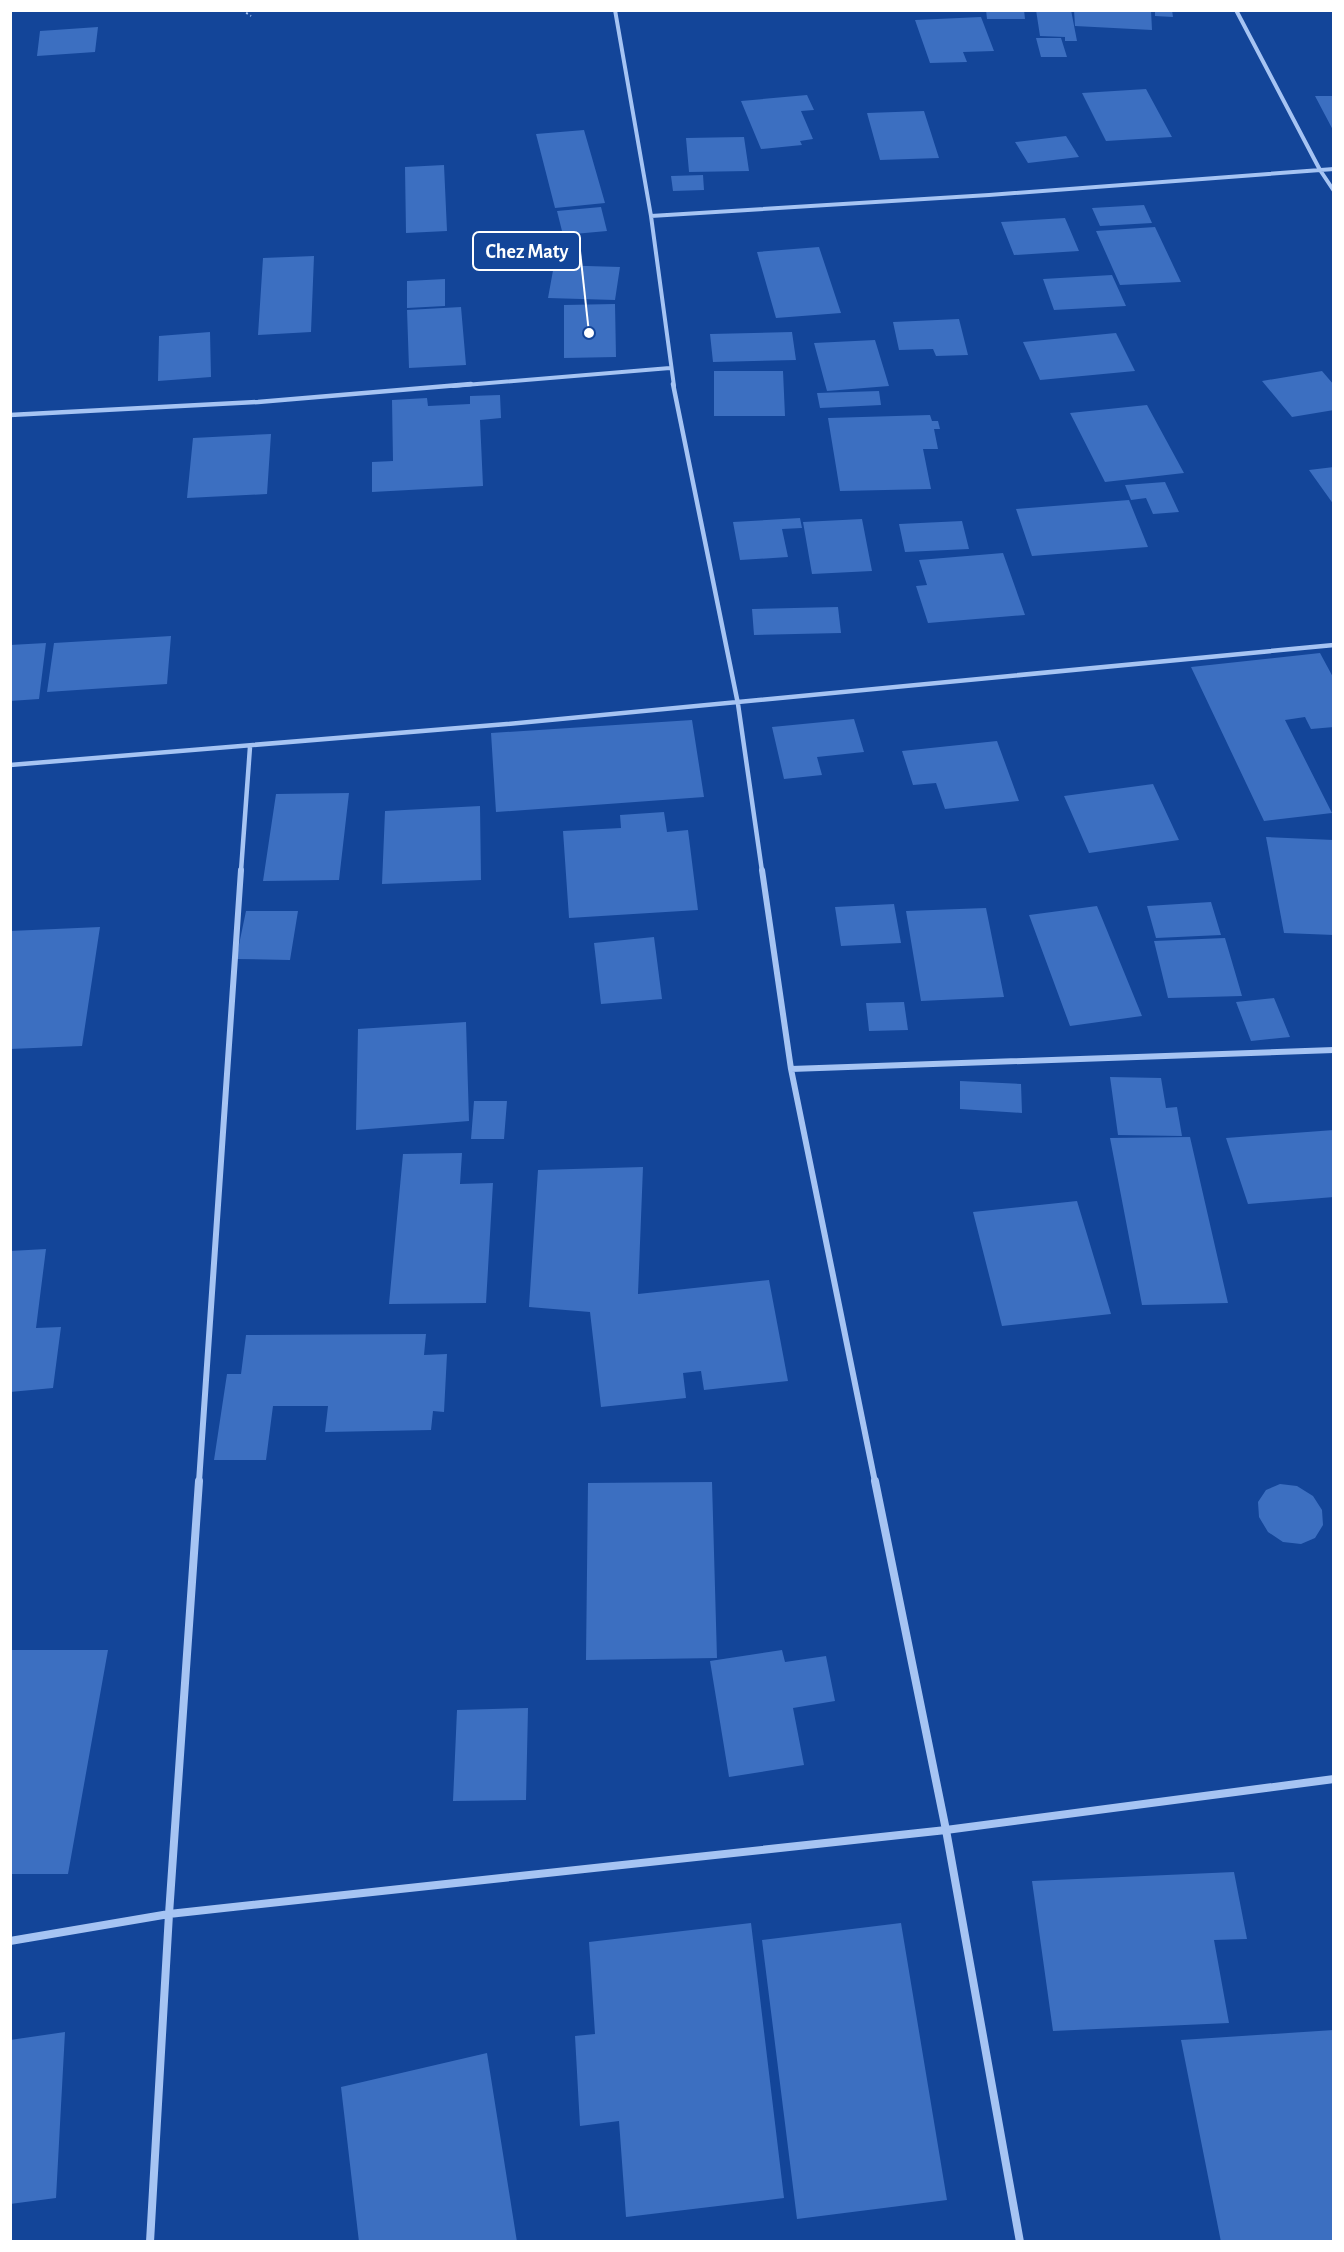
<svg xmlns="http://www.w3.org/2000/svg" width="1344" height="2252" font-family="'Alegreya Sans',sans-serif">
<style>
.building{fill:#3c6fc1}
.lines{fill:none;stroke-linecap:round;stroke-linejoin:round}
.path{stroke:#a6c4f3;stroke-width:2;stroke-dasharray:2 3;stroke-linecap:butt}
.minor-far3{stroke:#a6c4f3;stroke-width:4}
.minor-far2{stroke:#a6c4f3;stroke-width:4.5}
.minor-far1{stroke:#a6c4f3;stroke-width:6}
.minor{stroke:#a6c4f3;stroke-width:8}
.leader{fill:none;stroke:#fff;stroke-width:2}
.callout-dot{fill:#fff;stroke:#134599;stroke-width:2}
.callout{fill:#134599;stroke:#fff;stroke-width:2}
.callout-label{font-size:20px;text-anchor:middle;font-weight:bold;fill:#fff}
</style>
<rect width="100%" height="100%" fill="#134599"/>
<!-- building -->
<path class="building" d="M986 10H1024L1025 19H987Z
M1036 10H1071L1077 41H1065V37L1040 36Z
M1074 10H1151L1152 30 1075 26Z
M1155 10H1172L1173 17 1155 16Z
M981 17 994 51 963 52 967 62 930 63 915 20Z
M98 27 95 52 37 56 40 31Z
M1036 38H1061L1067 57H1041Z
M1146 89 1172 137 1106 141 1082 93Z
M807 95 814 110 801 111 813 139 800 141 802 145 761 149 741 101Z
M1315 96H1334V132Z
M924 111 939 158 880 160 867 113Z
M584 130 605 203 555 208 536 134Z
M1066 136 1079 157 1028 163 1015 142Z
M744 137 749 171 689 172 686 138Z
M444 165 447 231 406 233 405 167Z
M703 175 704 190 673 191 671 176Z
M1144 205 1152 223 1100 226 1092 208Z
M601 207 607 231 563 235 557 211Z
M1065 218 1079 251 1014 255 1001 222Z
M1155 227 1181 282 1120 285 1096 231Z
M819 247 841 313 776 318 757 252Z
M314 256 311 332 258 335 263 258Z
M554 265 620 267 615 300 548 298Z
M1112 275 1126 306 1054 310 1043 279Z
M445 279V306L407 308V281Z
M615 304 616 357 564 358V305Z
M461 307 466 365 409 368 407 310Z
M959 319 968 355 936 356 933 349 899 350 893 322Z
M210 332 211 377 158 381 159 336Z
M792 332 796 360 713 362 710 334Z
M1116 333 1135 371 1040 380 1023 342Z
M875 340 889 386 827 391 814 343Z
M714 371H783L785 416H714Z
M1322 371 1334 385V410L1292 417 1262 381Z
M879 391 881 405 820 408 817 393Z
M500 395 501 418 480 420 483 486 372 492V462L393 461 392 400 427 398 428 406 470 404V396Z
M1147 405 1184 473 1105 482 1070 413Z
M930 415 932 421H938L940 429H934L938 449H923L931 489 840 491 828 418Z
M271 434 267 494 187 498 193 438Z
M1334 467V505L1309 470Z
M1165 482 1179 512 1153 514 1146 498 1131 500 1125 485Z
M1129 500 1148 547 1032 556 1016 509Z
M800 518 802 528 782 529 788 557 740 560 733 522Z
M862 519 872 571 812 574 803 522Z
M962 521 969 549 905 552 899 524Z
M1003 553 1025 615 928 623 916 586 927 585 919 560Z
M838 607 841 633 754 635 752 609Z
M171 636 167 684 47 692 54 643Z
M46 643 39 699 10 701V645Z
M1320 653 1334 679V727L1311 729 1305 717 1285 720 1332 813 1264 821 1191 667Z
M854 719 864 752 817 757 822 775 784 779 772 727Z
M692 720 704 797 496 812 491 733Z
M997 741 1019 801 945 809 936 783 913 785 902 751Z
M1153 784 1179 840 1089 853 1064 796Z
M349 793 339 880 263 881 276 794Z
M480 806 481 880 382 884 385 811Z
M664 812 667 832 688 830 698 910 569 918 563 831 621 828 620 815Z
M1266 837 1334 840V935L1284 933Z
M1211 902 1221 935 1156 938 1147 906Z
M894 904 901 943 841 946 835 907Z
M1097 906 1142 1016 1070 1026 1029 915Z
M986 908 1004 997 921 1001 906 911Z
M246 911H298L290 960 236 959Z
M100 927 82 1046 10 1049V931Z
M654 937 662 999 601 1004 594 943Z
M1225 938 1242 996 1168 998 1154 941Z
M1274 998 1290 1037 1251 1041 1236 1002Z
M904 1002 908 1030 869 1031 866 1003Z
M466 1022 469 1121 356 1130 358 1029Z
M1110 1077 1161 1078 1166 1108 1177 1107 1182 1136 1118 1135Z
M960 1081 1021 1084 1022 1113 960 1109Z
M474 1101H507L504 1139H471Z
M1334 1130V1197L1248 1204 1226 1138Z
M1190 1137 1228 1303 1142 1305 1110 1138Z
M462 1153 460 1184 493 1183 486 1303 389 1304 403 1154Z
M643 1167 638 1294 769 1280 788 1381 704 1390 701 1371 683 1373 686 1398 601 1407 590 1312 529 1307 538 1170Z
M1077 1201 1111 1314 1002 1326 973 1212Z
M46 1249 36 1328 61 1327 53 1388 10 1392V1251Z
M426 1334 424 1355 447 1354 444 1412 433 1411 431 1430 325 1432 328 1406H273L266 1460H214L227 1374H241L246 1335Z
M712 1482 717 1658 586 1660 588 1483Z
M1280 1484 1297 1486 1313 1496 1322 1510 1323 1525 1315 1538 1301 1544 1283 1542 1268 1532 1259 1517 1258 1502 1266 1490Z
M10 1650H108L68 1874H10Z
M782 1650 785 1662 826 1656 835 1701 793 1708 804 1765 729 1777 710 1661Z
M528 1708 526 1800 453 1801 457 1710Z
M1234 1872 1247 1939 1214 1940 1229 2023 1053 2031 1032 1881Z
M751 1923 784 2198 626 2217 619 2121 580 2126 575 2036 595 2034 589 1942Z
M901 1923 947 2200 797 2219 762 1940Z
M1334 2030V2242H1221L1181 2040Z
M65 2032 56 2198 10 2204V2040Z
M487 2053 517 2242H359L341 2087Z"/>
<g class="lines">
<!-- path -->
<path class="path" d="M242 10 251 16"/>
<!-- minor-far3 -->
<path class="minor-far3" d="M615 10 651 216 674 386
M1236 10 1320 170 1334 191
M651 216 989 195 1334 169
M453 386 670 368"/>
<!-- minor-far2 -->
<path class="minor-far2" d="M673 384 738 704 762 871
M10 415 258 402 471 384
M10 765 507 724 1334 645
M241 871 250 747"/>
<!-- minor-far1 -->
<path class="minor-far1" d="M762 870 791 1069 875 1482
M791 1069 1334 1050
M199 1482 241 870"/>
<!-- minor -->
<path class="minor" d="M875 1481 946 1830 1020 2242
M10 1941 169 1914 946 1830 1334 1779
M150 2242 169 1914 199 1481"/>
</g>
<!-- callouts -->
<path class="leader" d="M589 333L580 251"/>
<circle class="callout-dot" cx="589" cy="333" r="6"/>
<rect class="callout" x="473" y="232" width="107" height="38" rx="6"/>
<g class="callout-label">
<text x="527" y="258">Chez Maty</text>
</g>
<!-- border -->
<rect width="1344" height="2252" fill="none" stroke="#ffffff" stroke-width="24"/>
</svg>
